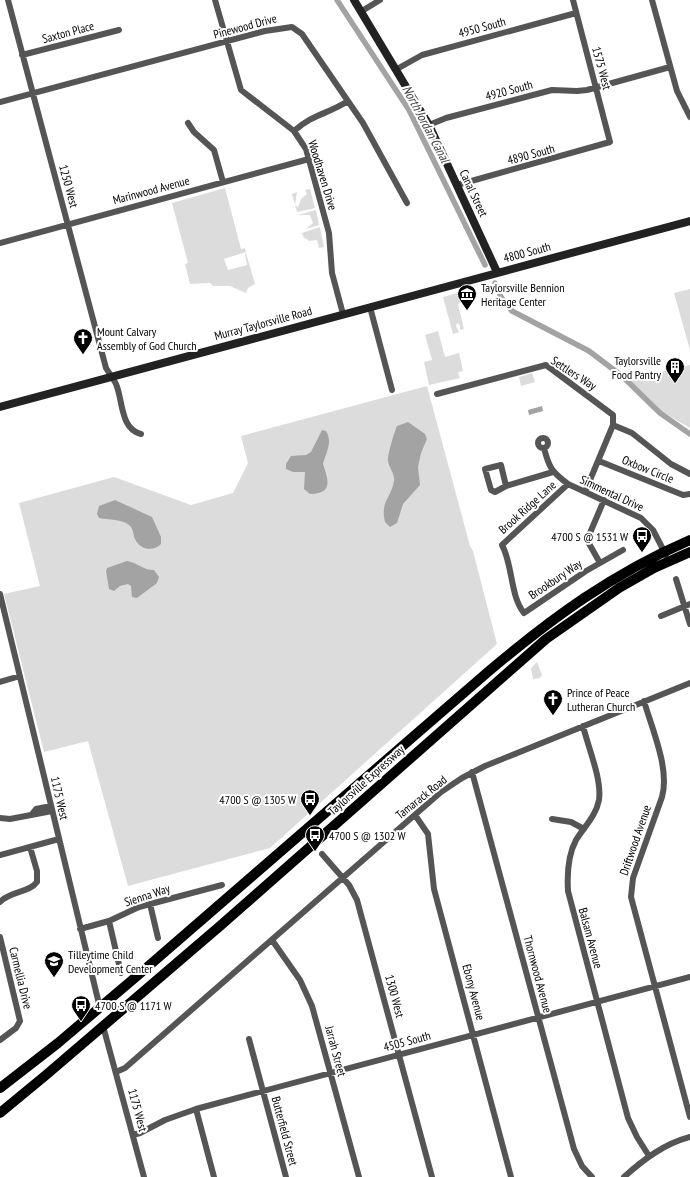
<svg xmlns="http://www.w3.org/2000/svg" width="690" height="1177" font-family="'PT Sans Narrow',sans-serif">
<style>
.green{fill:#dcdcdc}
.water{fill:#a3a3a3}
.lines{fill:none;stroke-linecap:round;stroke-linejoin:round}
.canal{stroke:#a3a3a3;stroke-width:5.5}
.street{stroke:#555;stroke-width:6}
.secondary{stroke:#222;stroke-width:8}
.primary{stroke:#000;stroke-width:10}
.labels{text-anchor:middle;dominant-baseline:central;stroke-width:4;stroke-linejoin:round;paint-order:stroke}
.street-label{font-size:12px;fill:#000;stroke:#fff}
.poi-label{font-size:12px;fill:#000;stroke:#fff;text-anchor:start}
.water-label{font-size:13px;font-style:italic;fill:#444;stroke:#fff}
</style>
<rect width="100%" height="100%" fill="#fff"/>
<!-- green -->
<path class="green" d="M225 188 241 249 245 248 246 252 224 259 228 270 247 265 245 253H246L255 284 248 288 246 293 230 286H213L210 283 190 284 185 264 188 263 172 203Z
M310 189 315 208 297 212 292 194 297 192 295 205 298 207 301 199 307 194 305 190Z
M316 210 319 225 306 229 313 223 310 215H298Z
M320 227 324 247 319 248 317 240 309 241 307 239 304 238 302 233Z
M690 289V350L674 293Z
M467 290 470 300 464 302 462 292Z
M461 292 463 302 458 304 464 329 460 330V325L457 323 456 326 459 332 453 334 443 297Z
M438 331 445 357 459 353 463 371 458 372 460 378 429 385 424 362 432 360 425 335Z
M690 365V428L661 411 629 380Z
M532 373 535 382 521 386 519 377Z
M427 386 470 546 473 551 497 644 270 848 128 886 88 741 44 752 4 594 40 586 19 503 114 477 191 505 233 493 248 463 241 436Z
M537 662 542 675 540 678 533 679 531 668Z"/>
<!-- water -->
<path class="water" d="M542 406 543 411 529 415 528 410Z
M408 422 425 434 427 439 421 453 418 467 420 485 403 504 397 523 390 527 385 522C380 501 391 499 394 481 395 474 389 468 388 461 387 456 395 430 397 426Z
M322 430 326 431C333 442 326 453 323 464 328 479 334 494 310 494L304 489 305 472H293L286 469V464L291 456 306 455 311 452Z
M115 500 152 517 161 537V544C153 552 140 550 135 539 133 535 134 529 129 525 122 519 109 520 99 518L97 514 99 506Z
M127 561C138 563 143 570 154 570L159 577 157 583 137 598 132 597 131 586 128 584 120 586 114 591 109 589 106 571 107 568Z"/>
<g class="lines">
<!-- canal -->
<path class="canal" d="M337 0 409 110 485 265
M495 283 501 297 512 311 589 351 622 376 660 413 690 434"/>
<!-- street -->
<path class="street" d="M8 0 106 368C109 373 113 378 116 384 123 400 120 429 141 434
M215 0 241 90 294 131 306 149 329 233 332 273 343 314
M652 0 677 91 690 117
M362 11 380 0
M22 55 119 30
M397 69 422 55 576 13
M0 102 265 31 292 27 302 34 363 123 407 203
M188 123 194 132 214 150 223 182
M429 125 446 118 552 90 577 91 587 90 670 67
M294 131C313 114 328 114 348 101
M457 185 610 142 573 0
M0 243 309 159
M370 307 392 390
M437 394 546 365 613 415V425L585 492
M613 425 632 433 671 464 690 474
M538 443a5 5 0 1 1 10 0a5 5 0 1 1-10 0Z
M544 448C549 468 552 472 568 484L641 518 653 530 666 555
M599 461 683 495 690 494
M568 484 502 545C513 565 510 596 524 613L586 571 623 550
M506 486 501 465 485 469 491 490 495 492 506 486 553 472
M600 563 587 540 604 500
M676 579 690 624
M0 594 100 1008
M661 616 690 604
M0 682 20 676
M644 701C652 729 670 769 662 797L633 878 631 897 690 1117
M583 726C588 747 602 779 599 800 596 816 584 827 576 840 568 855 567 874 568 891L628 1118 637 1137 649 1156
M472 772 574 1149 582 1166 592 1177
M32 814 36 809 51 806
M415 815 428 834 434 889 511 1177
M0 818 10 819 52 811
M552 819 571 822 584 829
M322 854 349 885 357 900 432 1177
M0 855 59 839
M0 902C10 891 29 893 37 882V871L30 847
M150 904 158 938
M109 921 121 973
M80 929 109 921 139 907 222 885
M0 937 20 1021 16 1028 0 1040
M272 940 300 980 312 1006 359 1177
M103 1026 144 1177
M249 1039 286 1177
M116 1072 125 1068 441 792 462 778 485 766 690 683
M196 1109 214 1177
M133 1135 140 1133 165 1120 196 1109 690 977
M624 1177C644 1159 664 1144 690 1137"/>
<!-- secondary -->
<path class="secondary" d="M354 0 429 125 497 272
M0 407 690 221"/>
<!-- primary -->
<path class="primary" d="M0 1088 58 1043 137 976 489 671C552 618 613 573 690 540
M0 1113 46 1075 220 926 546 639 619 588 654 568 690 552"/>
</g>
<!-- icons -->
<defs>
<symbol id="museum-pin" viewBox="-11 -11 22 30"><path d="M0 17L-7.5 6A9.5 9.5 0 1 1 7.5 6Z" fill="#000" stroke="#fff"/><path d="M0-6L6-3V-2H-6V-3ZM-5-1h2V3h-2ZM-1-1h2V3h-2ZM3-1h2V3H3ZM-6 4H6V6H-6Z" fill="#fff"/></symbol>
<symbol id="church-pin" viewBox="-11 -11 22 30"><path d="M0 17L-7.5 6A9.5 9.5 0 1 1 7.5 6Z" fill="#000" stroke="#fff"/><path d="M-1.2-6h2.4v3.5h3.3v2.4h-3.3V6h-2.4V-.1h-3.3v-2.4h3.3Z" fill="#fff"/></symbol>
<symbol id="building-pin" viewBox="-11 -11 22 30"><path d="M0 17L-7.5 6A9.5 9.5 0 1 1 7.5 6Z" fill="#000" stroke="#fff"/><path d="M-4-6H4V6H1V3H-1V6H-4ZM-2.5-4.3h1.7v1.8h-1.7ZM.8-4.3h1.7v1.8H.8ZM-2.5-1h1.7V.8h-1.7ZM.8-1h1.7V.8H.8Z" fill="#fff"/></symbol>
<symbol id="bus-pin" viewBox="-11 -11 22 30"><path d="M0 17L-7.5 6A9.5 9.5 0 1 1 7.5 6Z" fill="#000" stroke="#fff"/><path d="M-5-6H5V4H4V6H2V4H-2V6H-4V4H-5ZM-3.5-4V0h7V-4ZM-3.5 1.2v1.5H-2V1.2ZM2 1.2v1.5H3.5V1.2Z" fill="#fff"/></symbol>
<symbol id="school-pin" viewBox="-11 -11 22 30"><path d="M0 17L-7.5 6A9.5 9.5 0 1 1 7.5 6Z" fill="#000" stroke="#fff"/><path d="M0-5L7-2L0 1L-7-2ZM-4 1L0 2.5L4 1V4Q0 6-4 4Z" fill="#fff"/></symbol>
</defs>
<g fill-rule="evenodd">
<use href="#museum-pin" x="456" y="283" width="22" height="30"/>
<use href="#church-pin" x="72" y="327" width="22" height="30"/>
<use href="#building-pin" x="664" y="356" width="22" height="30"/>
<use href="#bus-pin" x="631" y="525" width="22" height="30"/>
<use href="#church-pin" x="542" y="688" width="22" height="30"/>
<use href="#bus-pin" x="299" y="788" width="22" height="30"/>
<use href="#bus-pin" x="304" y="824" width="22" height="30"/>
<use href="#school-pin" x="43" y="950" width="22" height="30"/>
<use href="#bus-pin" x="70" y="994" width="22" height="30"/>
</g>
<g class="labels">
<!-- street labels -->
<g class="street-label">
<text transform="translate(245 26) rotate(-15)">Pinewood Drive</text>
<text transform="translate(482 27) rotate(-15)">4950 South</text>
<text transform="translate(68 32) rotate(-15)">Saxton Place</text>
<text transform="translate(602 68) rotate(75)">1575 West</text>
<text transform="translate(509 90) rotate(-15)">4920 South</text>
<text transform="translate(531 154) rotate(-15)">4890 South</text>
<text transform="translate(323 175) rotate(73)">Woodhaven Drive</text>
<text transform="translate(69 186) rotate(75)">1250 West</text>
<text transform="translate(151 190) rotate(-15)">Marinwood Avenue</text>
<text transform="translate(474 193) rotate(65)">Canal Street</text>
<text transform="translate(527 252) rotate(-15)">4800 South</text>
<text transform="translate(263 323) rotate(-15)">Murray Taylorsville Road</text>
<text transform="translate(574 373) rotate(33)">Settlers Way</text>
<text transform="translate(648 469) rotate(22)">Oxbow Circle</text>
<text transform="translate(612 493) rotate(25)">Simmental Drive</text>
<text transform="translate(527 507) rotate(-42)">Brook Ridge Lane</text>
<text transform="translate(555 579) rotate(-34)">Brookbury Way</text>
<text transform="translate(366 780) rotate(-42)">Taylorsville Expressway</text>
<text transform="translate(421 797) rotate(-39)">Tamarack Road</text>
<text transform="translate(60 798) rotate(77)">1175 West</text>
<text transform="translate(635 840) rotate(-71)">Driftwood Avenue</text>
<text transform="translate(147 895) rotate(-18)">Sienna Way</text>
<text transform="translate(591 938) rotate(75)">Balsam Avenue</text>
<text transform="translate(538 974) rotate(75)">Thornwood Avenue</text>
<text transform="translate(21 978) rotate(76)">Carmellia Drive</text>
<text transform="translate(474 992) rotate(75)">Ebony Avenue</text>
<text transform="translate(395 996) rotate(75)">1300 West</text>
<text transform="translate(407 1041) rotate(-15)">4505 South</text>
<text transform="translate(336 1051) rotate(75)">Jarrah Street</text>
<text transform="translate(138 1110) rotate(75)">1175 West</text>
<text transform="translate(285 1131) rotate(75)">Butterfield Street</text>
</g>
<!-- poi labels -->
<g class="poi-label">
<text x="481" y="287">Taylorsville Bennion<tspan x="481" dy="14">Heritage Center</tspan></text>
<text x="97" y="331">Mount Calvary<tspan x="97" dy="14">Assembly of God Church</tspan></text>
<text x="661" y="360" text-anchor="end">Taylorsville<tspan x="661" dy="14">Food Pantry</tspan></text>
<text x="628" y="536" text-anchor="end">4700 S @ 1531 W</text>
<text x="567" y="692">Prince of Peace<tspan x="567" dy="14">Lutheran Church</tspan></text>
<text x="296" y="799" text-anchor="end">4700 S @ 1305 W</text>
<text x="329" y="835">4700 S @ 1302 W</text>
<text x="68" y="954">Tilleytime Child<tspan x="68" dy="14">Development Center</tspan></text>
<text x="95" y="1005">4700 S @ 1171 W</text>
</g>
<!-- water labels -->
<g class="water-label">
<text transform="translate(426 124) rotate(62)">North Jordan Canal</text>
</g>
</g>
</svg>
